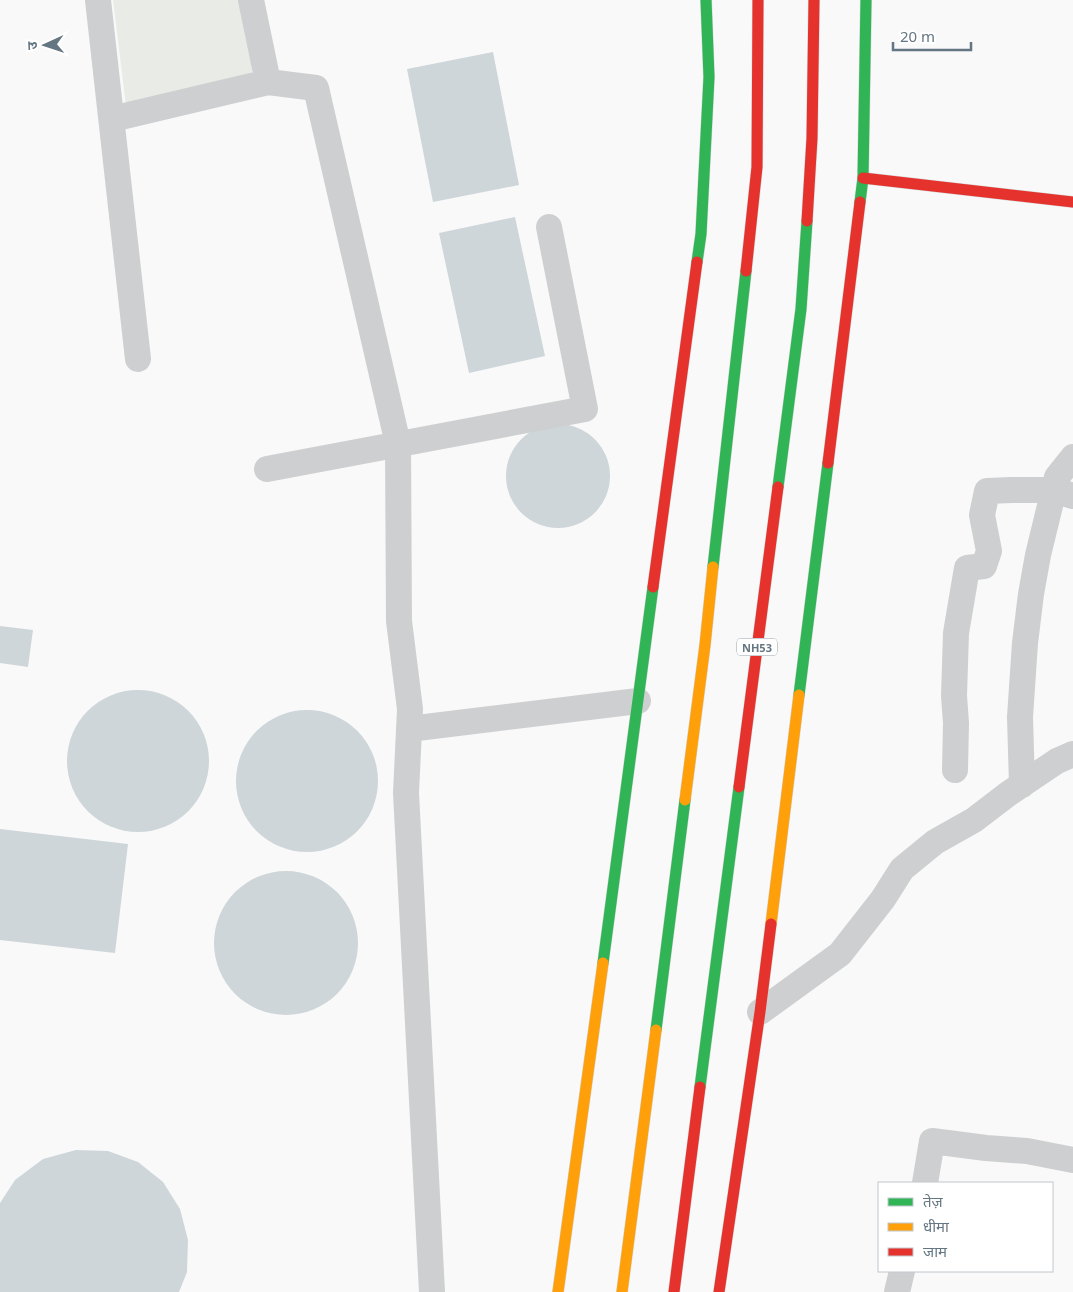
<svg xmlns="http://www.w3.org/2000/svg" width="1073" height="1292" font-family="'Noto Sans','Noto Sans Devanagari',sans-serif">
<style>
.green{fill:#e8ebe6}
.water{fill:#ced6d9}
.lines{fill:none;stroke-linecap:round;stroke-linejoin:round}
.fast-casing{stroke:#d5d6d7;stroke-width:12}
.slow-casing{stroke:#d5d6d7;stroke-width:12}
.jam-casing{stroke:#d5d6d7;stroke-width:12}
.street{stroke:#cecfd0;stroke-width:26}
.fast{stroke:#30b455;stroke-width:11}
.slow{stroke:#ff9f0a;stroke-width:11}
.jam{stroke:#e5322d;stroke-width:11}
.labels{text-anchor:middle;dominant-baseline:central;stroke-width:5;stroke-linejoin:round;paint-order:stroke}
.shield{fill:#fff;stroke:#939fa8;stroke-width:1}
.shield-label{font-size:11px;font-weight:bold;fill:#657683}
</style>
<rect width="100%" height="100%" fill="#f9f9f9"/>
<!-- green -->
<path class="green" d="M113 0H241L255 64 251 74 126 106Z"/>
<!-- water -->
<path class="water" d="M493 52 519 185 433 202 407 69Z
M515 217 545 356 469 373 439 233Z
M506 476a52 52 0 1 1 104 0a52 52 0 1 1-104 0Z
M0 626 33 630 28 667 0 663Z
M67 761a71 71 0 1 1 142 0a71 71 0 1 1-142 0Z
M236 781a71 71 0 1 1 142 0a71 71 0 1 1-142 0Z
M0 829 128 844 115 953 0 940Z
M214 943a72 72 0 1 1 144 0a72 72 0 1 1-144 0Z
M76 1150 108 1151 138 1162 163 1182 180 1209 188 1240 187 1272 179 1292H0V1203L15 1180 43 1159Z"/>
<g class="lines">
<defs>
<path id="fast" d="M860 202 863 178 866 0
M697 262 701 234 709 77 706 0
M778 487 801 309 807 221
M713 567 746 271
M799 695 828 463
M603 963 653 587
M656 1030 685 800
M700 1087 739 787"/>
<path id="slow" d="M685 800 705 645 713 567
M771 924 799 695
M558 1292 603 963
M622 1292 656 1030"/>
<path id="jam" d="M863 178 1073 202
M807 221 812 138 814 0
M746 271 757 167 758 0
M828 463 860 202
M653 587 697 262
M739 787 778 487
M674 1292 700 1087
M719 1292 760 1012 771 924"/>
</defs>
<!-- fast casing -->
<use href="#fast" class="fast-casing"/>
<!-- slow casing -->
<use href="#slow" class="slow-casing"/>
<!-- jam casing -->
<use href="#jam" class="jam-casing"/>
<!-- street -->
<path class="street" d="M98 0 138 359
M251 0 268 82
M112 119 268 82 316 88 398 444 399 621 410 709 406 793 432 1292
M267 469 585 409 549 227
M409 729 638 701
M955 770 956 723 954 696 956 633 967 568 984 566 989 551 982 515 987 491 1012 490H1054L1073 496
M1022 785 1020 717 1025 643 1031 594 1038 555 1057 477 1073 457
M760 1012 840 954 883 899 902 869 935 842 974 820 1008 794 1057 761 1073 754
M925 1183 932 1141 986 1148 1027 1151 1073 1160
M897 1292 902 1271"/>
<!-- fast -->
<use href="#fast" class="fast"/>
<!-- slow -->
<use href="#slow" class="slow"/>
<!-- jam -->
<use href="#jam" class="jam"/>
</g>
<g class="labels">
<!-- shield labels -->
<rect class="shield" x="737" y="638.5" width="40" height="17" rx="4"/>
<g class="shield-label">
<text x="757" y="647">NH53</text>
</g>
</g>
<!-- legend -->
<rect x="878" y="1182" width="175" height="90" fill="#ffffff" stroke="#c1c8cd"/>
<rect x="888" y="1198" width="25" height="8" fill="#30b455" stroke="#c1c8cd"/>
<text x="923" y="1207" font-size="15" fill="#657683">तेज़</text>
<rect x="888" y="1223" width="25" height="8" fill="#ff9f0a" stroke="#c1c8cd"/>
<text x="923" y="1232" font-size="15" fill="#657683">धीमा</text>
<rect x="888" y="1248" width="25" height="8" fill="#e5322d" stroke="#c1c8cd"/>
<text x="923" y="1257" font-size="15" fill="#657683">जाम</text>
<!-- north arrow -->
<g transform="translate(45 45) rotate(267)" stroke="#ffffff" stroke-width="4" paint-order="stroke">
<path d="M0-4L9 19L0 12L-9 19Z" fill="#657683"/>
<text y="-8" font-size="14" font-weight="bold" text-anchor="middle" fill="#657683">उ</text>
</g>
<!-- scale -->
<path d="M893 42v8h78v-8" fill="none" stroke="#657683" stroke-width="2.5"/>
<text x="900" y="42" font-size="15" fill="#657683" stroke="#ffffff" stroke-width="4" paint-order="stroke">20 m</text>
</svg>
